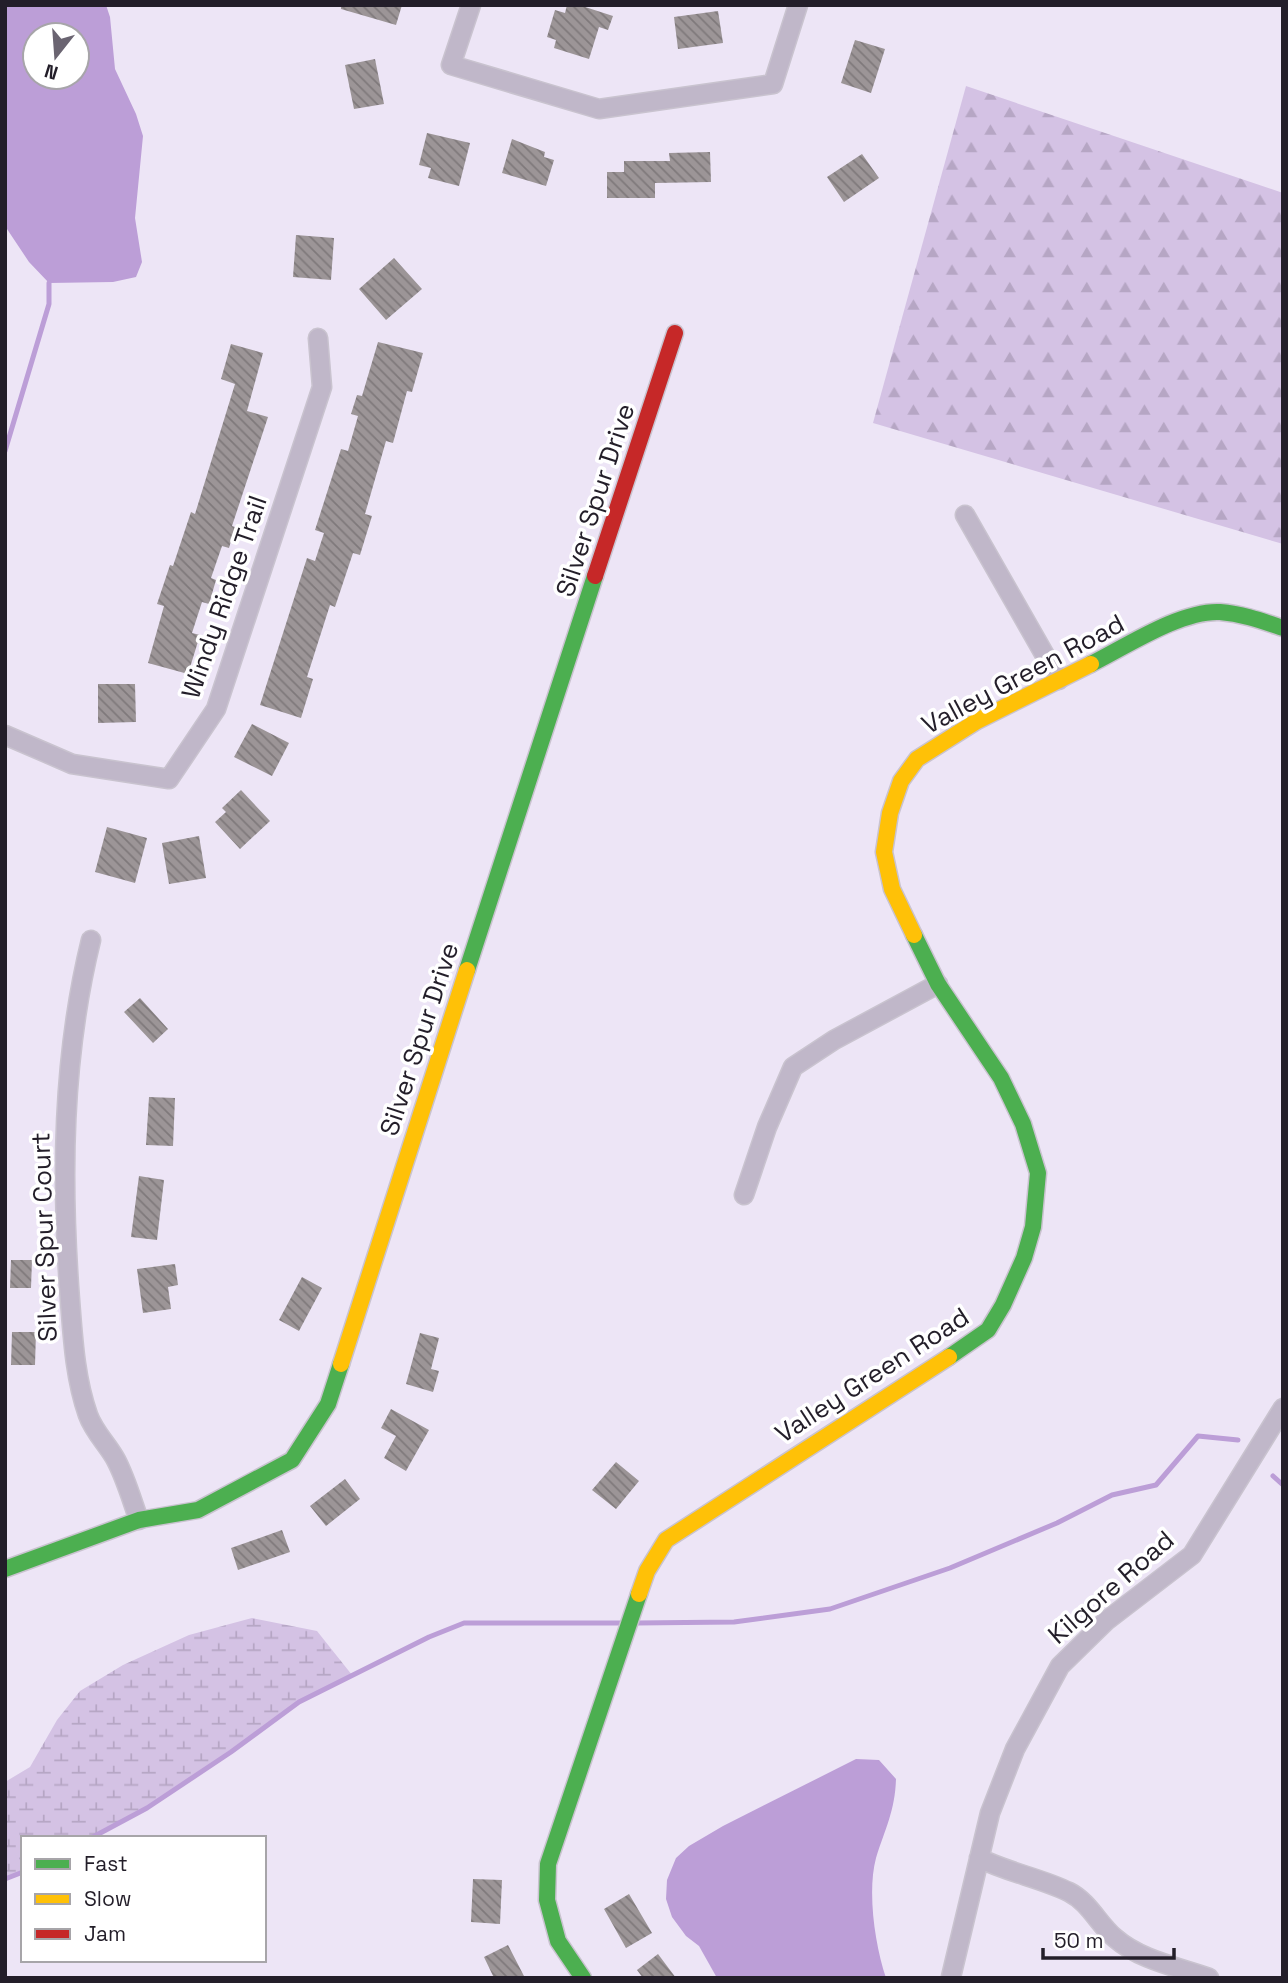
<svg xmlns="http://www.w3.org/2000/svg" width="1288" height="1983" font-family="'Space Grotesk',sans-serif">
<style>
.forest{fill:url(#forest-firs)}
.wetland{fill:url(#wetland-marsh)}
.water{fill:#bc9ed7;fill-rule:evenodd}
.lines{fill:none;stroke-linecap:round;stroke-linejoin:round}
.stream{stroke:#bc9ed7;stroke-width:5}
.building{fill:url(#building-back-hatch)}
.street-casing{stroke:#c9c3cf;stroke-width:21}
.fast-casing{stroke:#c9c3cf;stroke-width:19}
.slow-casing{stroke:#c9c3cf;stroke-width:19}
.jam-casing{stroke:#c9c3cf;stroke-width:19}
.street{stroke:#c0b7c9;stroke-width:18}
.fast{stroke:#4caf50;stroke-width:16}
.slow{stroke:#ffc107;stroke-width:16}
.jam{stroke:#c62828;stroke-width:16}
.labels{text-anchor:middle;dominant-baseline:central;stroke-width:7;stroke-linejoin:round;paint-order:stroke}
.street-label{font-size:26px;fill:#231e29;stroke:#fff}
</style>
<defs>
<pattern id="forest-firs" width="22" height="20" patternUnits="userSpaceOnUse" patternTransform="scale(1.75)"><rect width="22" height="20" fill="#d4c2e4"/><path d="M5 1l3.5 6h-7zM16 11l3.5 6h-7z" fill="#b6a6c4"/></pattern>
<pattern id="wetland-marsh" width="20" height="14" patternUnits="userSpaceOnUse" patternTransform="scale(1.75)"><rect width="20" height="14" fill="#d4c2e4"/><path d="M1 5h8M5 5V1M11 12h8M15 12V8" fill="none" stroke="#b6a6c4"/></pattern>
<pattern id="building-back-hatch" width="6" height="6" patternUnits="userSpaceOnUse" patternTransform="scale(1.75)"><rect width="6" height="6" fill="#9c9597"/><path d="M-1 5l2 2M0 0l6 6M5-1l2 2" fill="none" stroke="#7f797b"/></pattern>
</defs>
<rect width="100%" height="100%" fill="#ede5f6"/>
<!-- forest -->
<path class="forest" d="M966 86 1283 193V544L873 423Z"/>
<!-- wetland -->
<path class="wetland" d="M252 1618 317 1631 352 1675 292 1706 231 1752 147 1808 91 1838H23V1872L5 1879V1782L30 1767 57 1720 80 1691 123 1665 189 1635Z"/>
<!-- water -->
<path class="water" d="M5 5H106L110 17 115 69 136 114 143 136 135 218 142 262 136 277 113 282 49 283 29 262 5 226ZM35 35H77V77H35Z
M856 1759 879 1760 896 1779C895 1811 885 1829 876 1858 867 1892 875 1945 886 1978H717L699 1946 686 1936 672 1917 666 1899 667 1880 676 1858 689 1846 723 1826Z"/>
<g class="lines">
<!-- stream -->
<path class="stream" d="M5 451 49 304V283
M1273 1476 1283 1485
M637 1623 734 1622 830 1609 950 1568 1057 1523 1112 1495 1156 1485 1198 1436 1238 1440
M91 1838 147 1808 231 1752 299 1702 429 1637 464 1623H624
M5 1879 23 1872"/>
</g>
<!-- building -->
<path class="building" d="M341 5H402L396 25 341 9Z
M567 5H579L613 16 608 30 599 27 589 59 554 48 556 40 547 37 555 10 565 13Z
M718 11 723 43 678 49 674 17Z
M855 40 885 49 871 93 841 83Z
M375 59 384 104 354 109 345 65Z
M427 133 470 143 459 186 428 178 431 168 419 165Z
M512 139 545 152 544 157 554 160 546 186 502 173Z
M710 152 711 182 655 183V198H607V172H624V161H670L669 153Z
M862 154 879 178 844 202 827 177Z
M296 235 334 238 331 280 293 277Z
M394 258 422 289 386 320 359 289Z
M378 342 423 353 412 392 407 391 393 443 386 441 365 514 372 516 360 555 353 553 335 607 330 605 307 677 313 679 301 718 260 705 307 558 315 561 324 533 315 530 341 449 348 451 358 416 351 414 357 395 362 396Z
M231 344 263 353 247 411 268 417 232 526 235 527 229 548 222 546 211 578 216 580 209 604 202 602 192 633 200 635 188 674 148 663 164 606 157 604 170 565 173 566 191 512 195 514 235 384 221 379Z
M98 684H135L136 722 98 723Z
M252 724 289 743 272 776 234 757Z
M241 790 270 821 240 849 215 822 226 812 222 808Z
M107 827 147 838 135 883 95 872Z
M199 836 206 878 169 884 162 843Z
M140 998 168 1029 153 1043 124 1012Z
M149 1097 175 1098 173 1146 146 1145Z
M139 1176 164 1180 157 1240 131 1237Z
M11 1260H32L31 1288H10Z
M175 1264 178 1285 168 1287 171 1309 143 1313 137 1269Z
M302 1277 322 1288 299 1331 279 1320Z
M12 1332H36L35 1365H11Z
M420 1333 439 1338 431 1369 439 1371 433 1392 406 1384Z
M391 1409 429 1430 406 1471 384 1458 396 1436 381 1428Z
M616 1462 639 1481 616 1509 592 1490Z
M345 1479 360 1499 326 1526 310 1506Z
M282 1530 290 1552 238 1570 231 1548Z
M473 1879 502 1880 500 1924 471 1922Z
M629 1894 652 1933 626 1948 604 1909Z
M508 1945 525 1978H494L484 1957Z
M658 1954 676 1978H643L637 1970Z"/>
<g class="lines">
<defs>
<path id="street" d="M471 5 451 65 599 109 773 84 798 5
M965 515 1059 680
M5 735 72 764 169 779 216 709 322 387 318 338
M91 940C62 1058 61 1179 70 1300 73 1339 75 1378 88 1415 94 1432 108 1445 116 1460 126 1479 132 1501 139 1520
M744 1195 767 1127 793 1067 834 1040 938 984
M979 1858C1009 1873 1041 1878 1069 1892 1089 1902 1099 1925 1115 1938 1140 1960 1178 1967 1209 1978
M951 1977 990 1813 1015 1749 1060 1666 1106 1621 1192 1555 1283 1408"/>
<path id="fast" d="M1091 664C1127 646 1181 610 1220 612 1243 614 1262 621 1283 628
M914 935 938 984 1001 1078 1023 1124 1038 1173 1033 1227 1024 1258 1003 1305 988 1330 949 1357
M467 970 595 576
M5 1569 139 1520 198 1510 292 1460 328 1404 341 1364
M583 1978 558 1941 547 1900 548 1864 639 1594"/>
<path id="slow" d="M914 935 892 889 884 852 890 813 901 781 917 759 977 721 1091 664
M341 1364 467 970
M639 1594 647 1571 666 1540 949 1357"/>
<path id="jam" d="M595 576 675 333"/>
</defs>
<!-- street casing -->
<use href="#street" class="street-casing"/>
<!-- fast casing -->
<use href="#fast" class="fast-casing"/>
<!-- slow casing -->
<use href="#slow" class="slow-casing"/>
<!-- jam casing -->
<use href="#jam" class="jam-casing"/>
<!-- street -->
<use href="#street" class="street"/>
<!-- fast -->
<use href="#fast" class="fast"/>
<!-- slow -->
<use href="#slow" class="slow"/>
<!-- jam -->
<use href="#jam" class="jam"/>
</g>
<g class="labels">
<!-- street labels -->
<g class="street-label">
<text transform="translate(595 500) rotate(-72)">Silver Spur Drive</text>
<text transform="translate(224 597) rotate(-71)">Windy Ridge Trail</text>
<text transform="translate(1023 674) rotate(-28)">Valley Green Road</text>
<text transform="translate(419 1039) rotate(-72)">Silver Spur Drive</text>
<text transform="translate(44 1237) rotate(-92)">Silver Spur Court</text>
<text transform="translate(872 1375) rotate(-33)">Valley Green Road</text>
<text transform="translate(1111 1587) rotate(-41)">Kilgore Road</text>
</g>
</g>
<!-- border -->
<rect width="1288" height="1983" fill="none" stroke="#231e29" stroke-width="14"/>
<!-- legend -->
<rect x="21" y="1836" width="245" height="126" fill="#ffffff" stroke="#a7a5a9" stroke-width="2"/>
<rect x="35" y="1859" width="35" height="10" fill="#4caf50" stroke="#a7a5a9" stroke-width="2"/>
<text x="84" y="1871" font-size="21" fill="#231e29">Fast</text>
<rect x="35" y="1894" width="35" height="10" fill="#ffc107" stroke="#a7a5a9" stroke-width="2"/>
<text x="84" y="1906" font-size="21" fill="#231e29">Slow</text>
<rect x="35" y="1929" width="35" height="10" fill="#c62828" stroke="#a7a5a9" stroke-width="2"/>
<text x="84" y="1941" font-size="21" fill="#231e29">Jam</text>
<!-- north arrow -->
<g transform="translate(56 56) rotate(197)"><circle r="33" fill="#ffffff" stroke="#a7a5a9" stroke-width="2"/>
<path d="M0-5L12 26L0 18L-12 26Z" fill="#6a6471"/>
<text y="-10" font-size="19" font-weight="bold" text-anchor="middle" fill="#231e29">N</text>
</g>
<!-- scale -->
<path d="M1043 1948v10h131v-10" fill="none" stroke="#231e29" stroke-width="3.5"/>
<text x="1054" y="1948" font-size="21" fill="#231e29" stroke="#ffffff" stroke-width="5" paint-order="stroke">50 m</text>
</svg>
